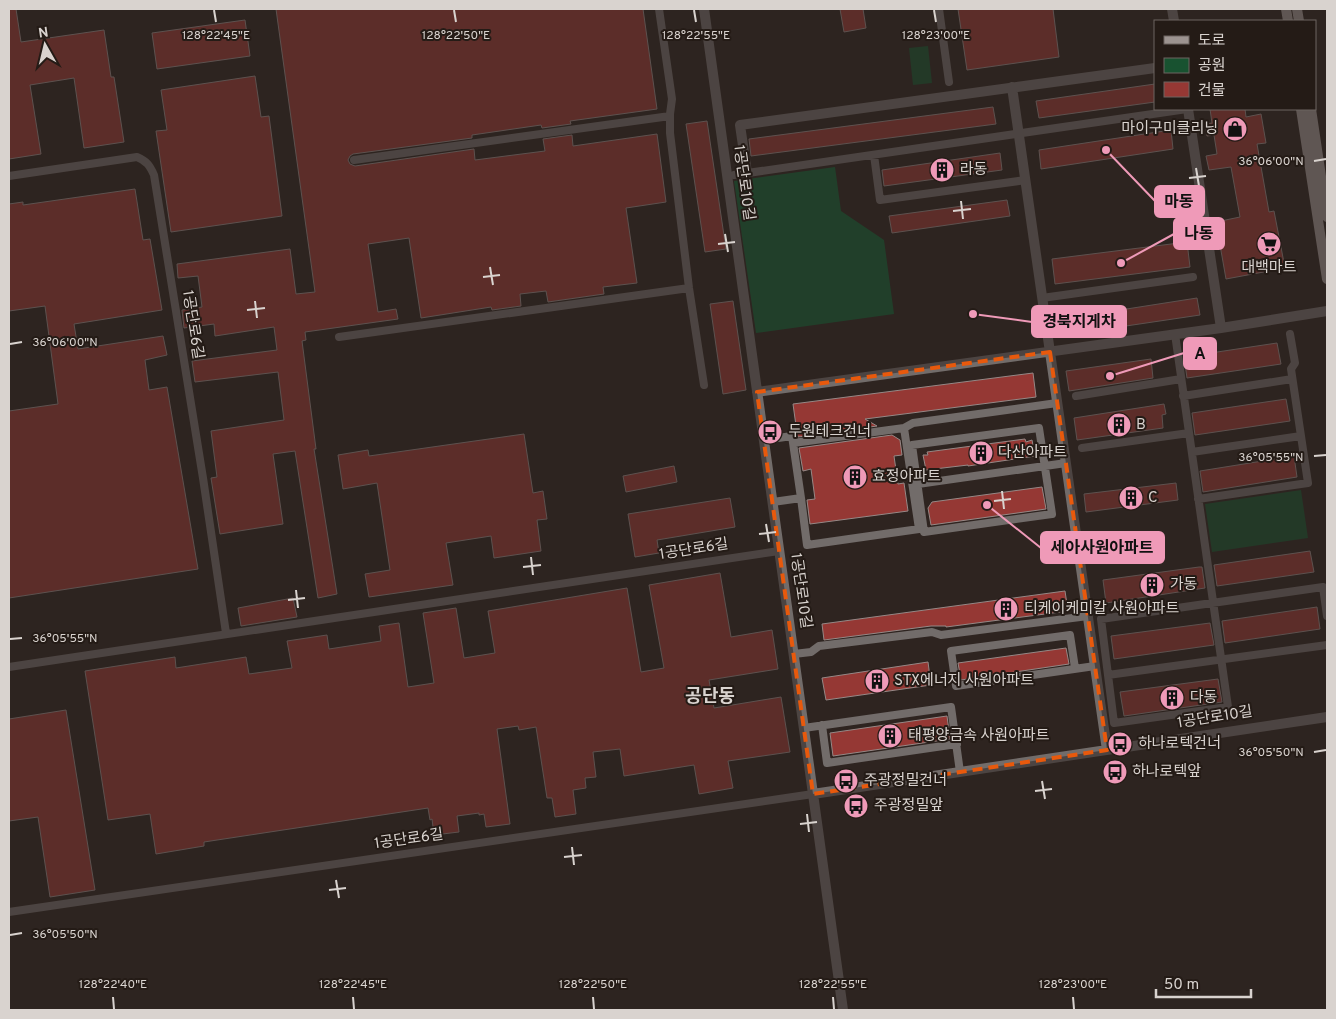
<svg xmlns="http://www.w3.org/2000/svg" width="1336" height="1019" font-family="Overpass,'Noto Sans KR',sans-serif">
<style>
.green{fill:#185230}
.forest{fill:#126136}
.building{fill:#953834;stroke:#968886}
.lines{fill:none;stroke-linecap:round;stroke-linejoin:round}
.lane{stroke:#726c6a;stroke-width:8}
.street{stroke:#726c6a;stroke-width:10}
.secondary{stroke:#9c9390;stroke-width:10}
.marked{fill:none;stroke:#e8590c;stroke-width:4;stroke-dasharray:10 6;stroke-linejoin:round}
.ticks{fill:none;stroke:#d9d3cf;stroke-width:2}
.labels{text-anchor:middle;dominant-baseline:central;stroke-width:4;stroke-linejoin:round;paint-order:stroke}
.poi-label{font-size:15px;fill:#d9d3cf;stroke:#241b16;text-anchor:start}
.street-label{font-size:15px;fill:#d9d3cf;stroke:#241b16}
.quarter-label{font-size:18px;font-weight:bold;fill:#d9d3cf;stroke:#241b16}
.ticks-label{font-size:12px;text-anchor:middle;fill:#d9d3cf;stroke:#241b16;stroke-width:4;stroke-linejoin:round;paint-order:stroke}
.leader{fill:none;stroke:#ef9ab8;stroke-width:2}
.callout-dot{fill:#ef9ab8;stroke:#241b16;stroke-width:2}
.callout{fill:#ef9ab8;stroke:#ef9ab8;stroke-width:2}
.callout-label{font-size:16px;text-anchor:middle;font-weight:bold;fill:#111}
</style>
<rect width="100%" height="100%" fill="#2e2420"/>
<!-- green -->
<path class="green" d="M928 46 932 83 913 85 909 48Z
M1301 490 1308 538 1212 552 1205 504Z"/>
<!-- forest -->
<path class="forest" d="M835 167 841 211 884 240 894 314 756 333 734 181Z"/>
<!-- building -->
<path class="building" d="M9 9H16L21 42 104 30 111 77H114L124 142 84 148 74 78 30 85 41 154 9 159Z
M276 9H643L657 109 570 121 571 124 542 128 541 125 472 135V138L353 154 350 156 348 160 350 164 355 166 474 149 475 160 545 151 543 139 572 135 573 146 657 134 666 202 626 208 637 283 603 287 604 294 548 302 546 291 520 294 521 306 492 310 491 307 421 318 409 238 368 244 378 312 396 309 398 319 305 332 306 340 302 341 316 449H314L337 594 318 598 295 451 273 454 283 524 220 534 211 478 217 477 211 431 284 420 278 372 195 382 192 361 277 350 274 327 215 336 214 324 184 328 182 310 202 307 198 276 178 278 177 264 290 249 296 294 315 292Z
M840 9H863L866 28 844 32Z
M958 9H1053L1059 57 967 70Z
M245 20 250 56 157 69 152 33Z
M255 76 261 117 269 116 282 216 171 232 156 131 167 130 161 90Z
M1155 84V102L1039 118 1036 101Z
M993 107 996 124 751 156 749 139Z
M1210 109H1245L1246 117 1261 114 1266 143 1257 144 1269 212 1274 211 1285 268 1226 279 1216 222 1240 217 1231 167 1209 170 1206 156 1217 154 1214 135 1207 136 1205 124 1212 123Z
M707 121 726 249 705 252 686 124Z
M1171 130 1173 149 1041 169 1039 150Z
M1000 153 1002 170 884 186 882 170Z
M135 189 143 240 150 239 162 310 74 324 78 349 163 336 167 355 145 360 149 390 167 387 198 569 9 598V411L58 404 45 306 9 311V204L23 202V205Z
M1007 200 1010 216 892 233 889 216Z
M1187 242 1190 267 1055 284 1052 259Z
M1197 298 1200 315 1072 334 1069 318Z
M733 301 746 390 723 394 710 304Z
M1277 343 1281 364 1187 378 1184 357Z
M1151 359 1153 378 1069 391 1066 371Z
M1033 373 1036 397 865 419 877 426 798 437 797 433 793 404Z
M1286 399 1290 421 1195 435 1192 413Z
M1164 404 1166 414 1162 415 1163 428 1077 440 1074 418Z
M524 434 533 493 543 491 547 519 537 520 541 551 494 558 491 536 446 543 453 585 369 597 365 574 390 570 377 483 343 489 338 455 368 450 369 456Z
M892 435 900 440 902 455 894 456 898 484 904 483 908 511 810 524 807 500 815 499 811 469 803 471 799 448Z
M1025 439 1026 442 1032 440 1035 456 968 466V465L926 470 923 455H928L927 452Z
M1294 456 1297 477 1203 492 1200 471Z
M674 466 677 482 626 492 623 476Z
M1176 483 1178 500 1086 512 1084 494Z
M1042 487 1046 509 931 525 928 508 932 502Z
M730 498 735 527 657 540 659 553 635 557 628 514Z
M1310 551 1314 572 1217 586 1214 565Z
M1199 567H1202L1205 588 1106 603 1103 580Z
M720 573 731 637 772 630 778 669 709 680 714 708 781 697 790 752 728 761 733 788 699 794 694 765 624 776 620 749 593 752 596 777 585 778 586 788 573 790 576 814 555 817 552 798H547L536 727 519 730 518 726 497 729 510 824 486 827 484 814 479 815V813L457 816 459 832 434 835 432 819 430 820 428 808 204 842V846L156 854 150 814 108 820 85 671 175 657 176 668 246 657 249 674 292 668 287 641 327 635 329 649 381 641 379 626 399 623 408 687 434 683 423 613 456 608 464 658 495 653 488 611 627 588 641 672 664 668 649 585Z
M1065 591 1068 611 946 627V626H931L824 640 822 624Z
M293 598 297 617 241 626 238 608Z
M1317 607 1320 629 1225 643 1222 621Z
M1210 623 1214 645 1114 659 1111 636Z
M1066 648 1069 664 961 680 958 663Z
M928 662 931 685 826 700 822 678Z
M1218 679 1222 702 1124 716 1120 692Z
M66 710 95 890 50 897 38 817 9 821V719Z
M947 716 950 739 833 756 830 733Z"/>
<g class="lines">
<!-- lane -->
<path class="lane" d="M659 9 672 99 670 114V133L689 288 704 385
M939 9 949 82
M874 155 880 200 1026 180
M354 160 670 116
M734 175 1187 109
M9 176 137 157C147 161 150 166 154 175L203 478 226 633
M1042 298 1193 277
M1175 334 1228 707 1114 723 1101 619 1323 587 1327 616
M339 337 689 288
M1076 396 1181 379
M1183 396 1292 379
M1039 428 1052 514 924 532 912 445Z
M764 440 792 436 801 498
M793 443 904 428
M1082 448 1189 433
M1192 452 1301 436
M918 484 1066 463
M1198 499 1308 483 1291 369 1295 363 1290 334
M773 502 801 498 807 545 919 529 904 428 913 423 1057 403
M794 654 811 652 819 646 932 632 941 635 1088 616
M9 667 779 551
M1075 668 1070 635 951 651 956 686 1095 666
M1108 675 1327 645
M822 725 827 763 957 744
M804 728 951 707 960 772
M9 912 813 794"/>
<!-- street -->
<path class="street" d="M704 9 843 1010
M1172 9 1174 21
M1012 87 1107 750
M1188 109 1221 328
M747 173 740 125 1155 68
M757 392 1221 328 1327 311
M813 794 1327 717"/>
<!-- secondary -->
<path class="secondary" d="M1286 9 1288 21
M1297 9 1299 21
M1301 109 1327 279
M1311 109 1327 217"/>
</g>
<!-- marked area -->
<path d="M0 0H1336V1019H0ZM1050 352 1107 750 813 794 757 392Z" fill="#2e2420" fill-opacity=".55" fill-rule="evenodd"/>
<path class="marked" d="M1050 352 1107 750 813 794 757 392Z"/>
<!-- ticks -->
<path class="ticks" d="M214 10 216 22M454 10 456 22M694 10 696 22M934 10 936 22M1314 161 1326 159M1196 168 1199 186M1189 178 1206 176M961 201 963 219M953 211 971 209M725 234 728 252M718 244 735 242M490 267 493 285M483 277 500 275M255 301 257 318M247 310 265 308M10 344 22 342M1314 456 1326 455M1002 491 1004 509M994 501 1011 499M766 524 769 542M759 534 776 532M531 557 533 575M523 567 541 565M296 590 298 608M288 600 305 598M10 639 22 638M1314 752 1326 750M1042 781 1045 799M1035 791 1052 789M807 814 809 832M800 824 817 822M572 847 574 865M564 857 582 855M336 880 339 898M329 890 346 888M10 935 22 933M113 997 114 1009M353 997 354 1009M593 997 594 1009M833 997 834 1009M1073 997 1074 1009"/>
<!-- icons -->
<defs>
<symbol id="shop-disc" viewBox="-11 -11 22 22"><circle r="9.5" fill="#ef9ab8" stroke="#241b16"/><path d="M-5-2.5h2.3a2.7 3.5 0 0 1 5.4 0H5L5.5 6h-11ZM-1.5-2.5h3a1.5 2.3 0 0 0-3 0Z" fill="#111"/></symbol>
<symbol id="building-disc" viewBox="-11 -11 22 22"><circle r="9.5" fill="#ef9ab8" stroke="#241b16"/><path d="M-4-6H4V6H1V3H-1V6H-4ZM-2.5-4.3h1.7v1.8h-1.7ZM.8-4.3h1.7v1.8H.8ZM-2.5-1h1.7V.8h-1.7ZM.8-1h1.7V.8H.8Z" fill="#111"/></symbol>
<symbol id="supermarket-disc" viewBox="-11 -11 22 22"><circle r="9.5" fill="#ef9ab8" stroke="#241b16"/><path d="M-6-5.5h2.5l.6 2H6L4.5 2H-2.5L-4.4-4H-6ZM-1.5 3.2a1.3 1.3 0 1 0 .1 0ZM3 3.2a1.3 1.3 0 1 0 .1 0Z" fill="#111"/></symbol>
<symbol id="bus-disc" viewBox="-11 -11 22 22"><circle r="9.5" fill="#ef9ab8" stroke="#241b16"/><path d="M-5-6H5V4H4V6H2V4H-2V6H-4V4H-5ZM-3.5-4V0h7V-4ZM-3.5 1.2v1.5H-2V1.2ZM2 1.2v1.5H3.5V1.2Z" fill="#111"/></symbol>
</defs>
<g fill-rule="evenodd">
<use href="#shop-disc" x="1221" y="115" width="28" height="28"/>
<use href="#building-disc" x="928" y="156" width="28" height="28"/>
<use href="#supermarket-disc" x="1255" y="230" width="28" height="28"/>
<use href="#building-disc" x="1105" y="411" width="28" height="28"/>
<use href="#bus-disc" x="756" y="418" width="28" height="28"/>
<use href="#building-disc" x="967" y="439" width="28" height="28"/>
<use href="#building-disc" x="841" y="463" width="28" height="28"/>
<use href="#building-disc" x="1117" y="484" width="28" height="28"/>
<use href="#building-disc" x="1138" y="571" width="28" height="28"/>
<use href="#building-disc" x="992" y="595" width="28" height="28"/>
<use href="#building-disc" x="863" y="667" width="28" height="28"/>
<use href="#building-disc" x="1158" y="684" width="28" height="28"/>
<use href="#building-disc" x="876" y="722" width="28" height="28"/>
<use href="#bus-disc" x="1106" y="730" width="28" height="28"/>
<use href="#bus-disc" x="1101" y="758" width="28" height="28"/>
<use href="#bus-disc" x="832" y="767" width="28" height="28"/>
<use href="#bus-disc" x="842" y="792" width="28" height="28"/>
</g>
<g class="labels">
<!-- poi labels -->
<g class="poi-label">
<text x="1218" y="129" text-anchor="end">마이구미클리닝</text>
<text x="960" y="170">라동</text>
<text x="1269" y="268" text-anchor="middle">대백마트</text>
<text x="1136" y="425">B</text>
<text x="788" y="432">두원테크건너</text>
<text x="998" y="453">다산아파트</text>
<text x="872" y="477">효정아파트</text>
<text x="1148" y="498">C</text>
<text x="1170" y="585">가동</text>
<text x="1024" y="609">티케이케미칼 사원아파트</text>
<text x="894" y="681">STX에너지 사원아파트</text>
<text x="1190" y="698">다동</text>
<text x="908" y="736">태평양금속 사원아파트</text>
<text x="1138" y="744">하나로텍건너</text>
<text x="1132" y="772">하나로텍앞</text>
<text x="864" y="781">주광정밀건너</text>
<text x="874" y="806">주광정밀앞</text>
</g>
<!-- street labels -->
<g class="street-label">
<text transform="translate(743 183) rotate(82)">1공단로10길</text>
<text transform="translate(192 325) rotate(81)">1공단로6길</text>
<text transform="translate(694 550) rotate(-9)">1공단로6길</text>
<text transform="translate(800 591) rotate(82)">1공단로10길</text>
<text transform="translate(1215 718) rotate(-9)">1공단로10길</text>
<text transform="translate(409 840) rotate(-8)">1공단로6길</text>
</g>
<!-- quarter labels -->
<g class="quarter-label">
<text x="710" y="697">공단동</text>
</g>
</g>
<g class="ticks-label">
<text x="216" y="39">128°22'45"E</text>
<text x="456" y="39">128°22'50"E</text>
<text x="696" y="39">128°22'55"E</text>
<text x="936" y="39">128°23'00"E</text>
<text x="1271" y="165">36°06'00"N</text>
<text x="65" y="346">36°06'00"N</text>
<text x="1271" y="461">36°05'55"N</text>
<text x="65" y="642">36°05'55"N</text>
<text x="1271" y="756">36°05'50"N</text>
<text x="65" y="938">36°05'50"N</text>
<text x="113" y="988">128°22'40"E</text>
<text x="353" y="988">128°22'45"E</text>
<text x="593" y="988">128°22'50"E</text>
<text x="833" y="988">128°22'55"E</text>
<text x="1073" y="988">128°23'00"E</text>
</g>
<!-- callouts -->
<path class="leader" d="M1106 150L1155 201M1121 263L1174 234M973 314L1032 322M1110 376L1184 353M987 505L1041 548"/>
<g class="callout-dot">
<circle cx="1106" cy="150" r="5"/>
<circle cx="1121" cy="263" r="5"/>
<circle cx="973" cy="314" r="5"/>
<circle cx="1110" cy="376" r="5"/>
<circle cx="987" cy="505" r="5"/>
</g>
<g class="callout">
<rect x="1155" y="186" width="49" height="31" rx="5"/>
<rect x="1174" y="218" width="50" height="31" rx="5"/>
<rect x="1032" y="306" width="94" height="31" rx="5"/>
<rect x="1184" y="338" width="32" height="31" rx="5"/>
<rect x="1041" y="532" width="123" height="31" rx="5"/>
</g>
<g class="callout-label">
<text x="1179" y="207">마동</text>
<text x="1199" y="239">나동</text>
<text x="1079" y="327">경북지게차</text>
<text x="1200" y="359">A</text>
<text x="1102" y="553">세아사원아파트</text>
</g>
<!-- border -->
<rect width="1336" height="1019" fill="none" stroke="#d9d3cf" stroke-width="20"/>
<!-- legend -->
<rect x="1154" y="20" width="162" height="90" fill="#241b16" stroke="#6c6560"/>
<rect x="1164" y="36" width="25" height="8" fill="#9c9390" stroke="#6c6560"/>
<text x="1198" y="45" font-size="15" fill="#d9d3cf">도로</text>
<rect x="1164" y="58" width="25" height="15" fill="#185230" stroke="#6c6560"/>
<text x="1198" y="70" font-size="15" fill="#d9d3cf">공원</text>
<rect x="1164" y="82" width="25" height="15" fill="#953834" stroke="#6c6560"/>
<text x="1198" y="95" font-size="15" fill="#d9d3cf">건물</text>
<!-- north arrow -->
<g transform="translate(45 45) rotate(352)" stroke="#241b16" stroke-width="4" paint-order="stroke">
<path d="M0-4L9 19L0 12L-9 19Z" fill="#d9d3cf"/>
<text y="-8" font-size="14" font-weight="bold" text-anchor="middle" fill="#d9d3cf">N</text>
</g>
<!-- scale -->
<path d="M1156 989v8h95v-8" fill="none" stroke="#d9d3cf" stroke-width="2.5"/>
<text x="1164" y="989" font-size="15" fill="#d9d3cf" stroke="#241b16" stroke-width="4" paint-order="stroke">50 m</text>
</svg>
